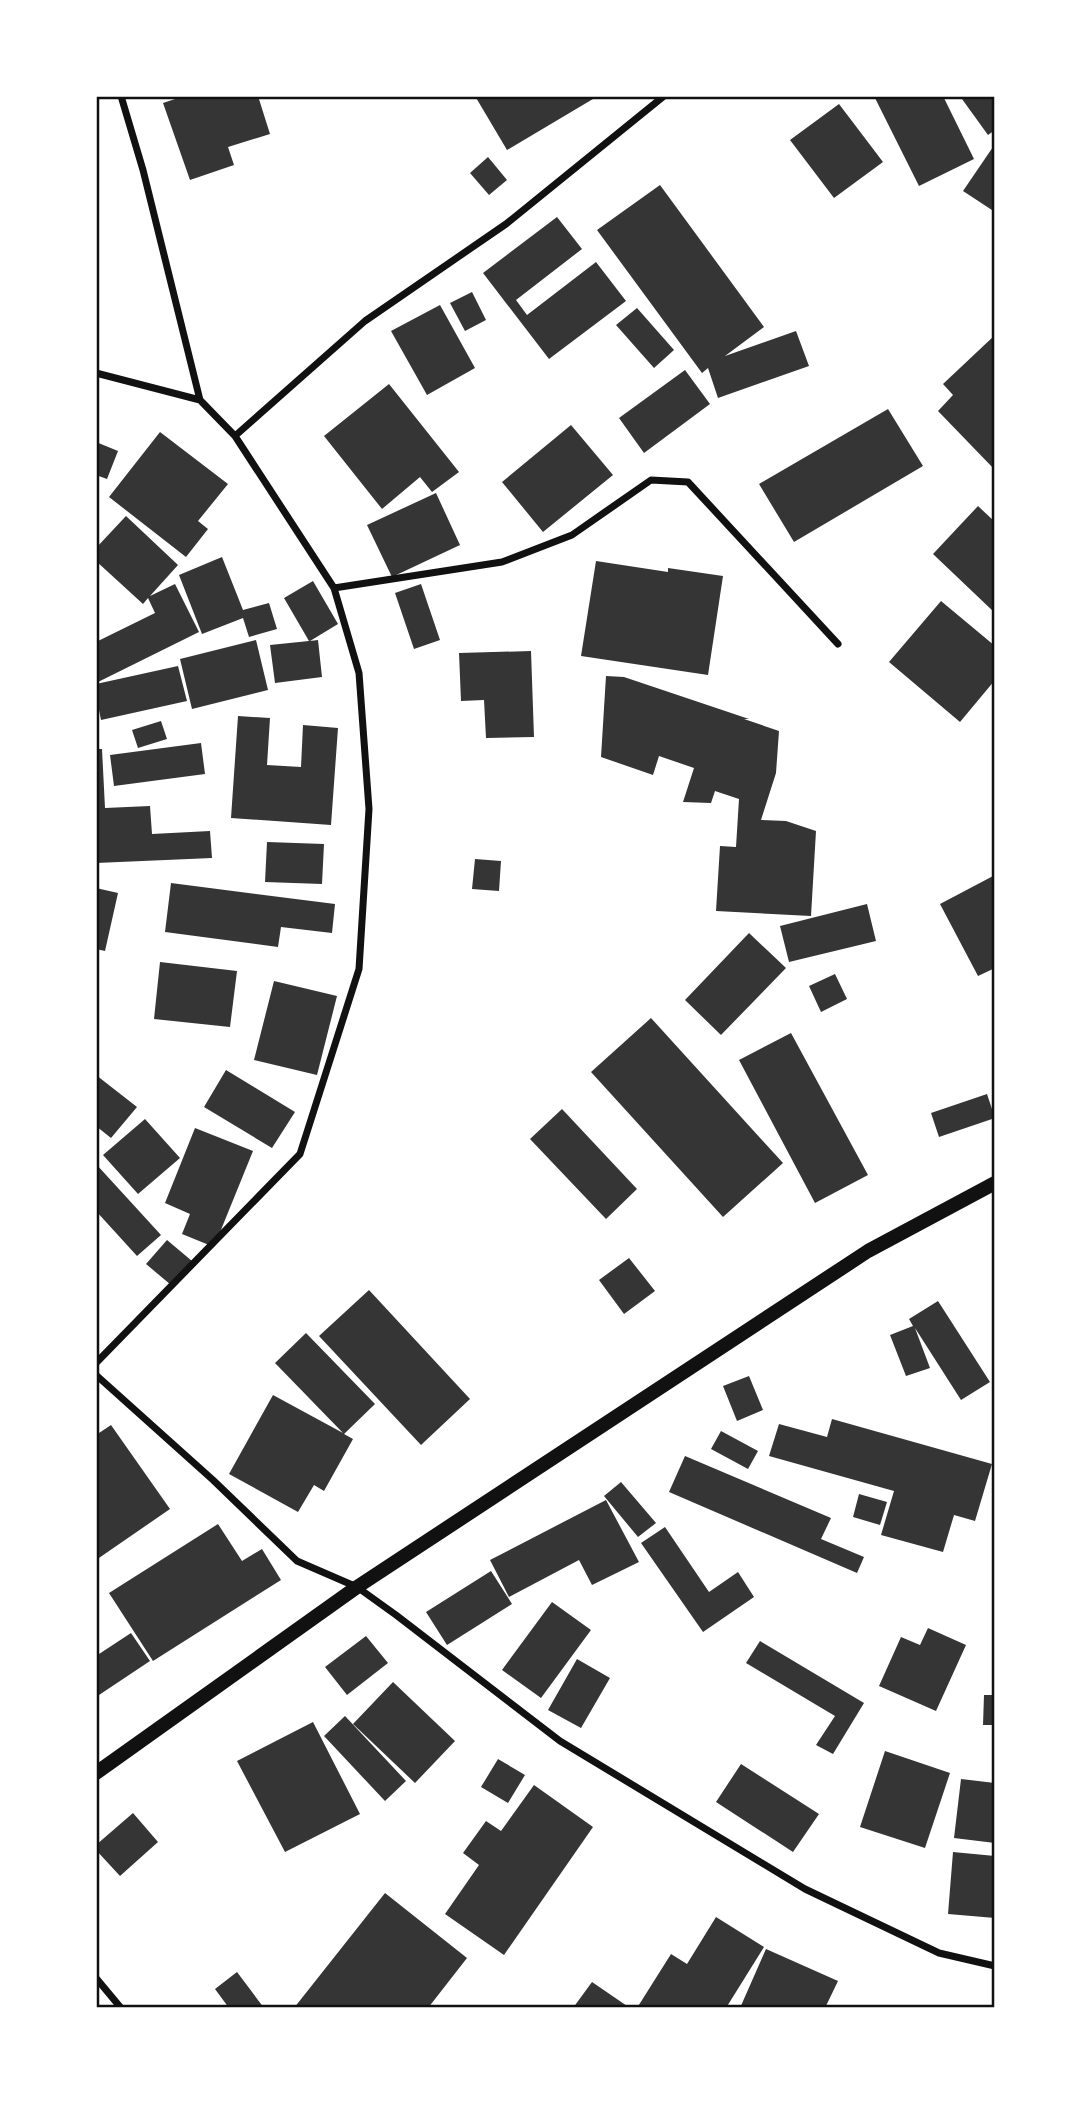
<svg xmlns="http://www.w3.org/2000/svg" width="1091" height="2104" font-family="Rubik,sans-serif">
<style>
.building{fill:#353535}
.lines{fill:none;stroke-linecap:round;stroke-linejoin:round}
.minor{stroke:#111;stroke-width:7}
.secondary{stroke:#111;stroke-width:14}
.neatline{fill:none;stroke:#111;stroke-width:2.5}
</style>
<rect width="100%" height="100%" fill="#fff"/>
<!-- building -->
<path class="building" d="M184 96H258L270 134 228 147 234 165 190 180 163 103Z
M475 96H598L507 150Z
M874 96H943L974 159 919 186Z
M966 96H995V130L988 135 962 99Z
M839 104 883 162 834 198 790 140Z
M995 144V212L963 191Z
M488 157 507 180 489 195 470 173Z
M660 185 764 327 725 356 796 331 809 366 718 398 708 368 702 373 597 230Z
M557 217 582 249 516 300 527 315 596 262 626 301 549 359 483 273Z
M472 292 486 320 465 331 450 303Z
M440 305 475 368 427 395 391 331Z
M637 308 674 350 654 368 616 325Z
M995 335V470L938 411 953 395 943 384Z
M685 370 710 404 644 453 619 418Z
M389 384 459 472 432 492 420 477 382 509 324 436Z
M888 409 923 466 794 542 759 484Z
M571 425 613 475 543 532 502 482Z
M160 432 228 484 198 521 208 529 186 557 109 497Z
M96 442 118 451 107 479 96 475Z
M436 493 460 545 392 577 367 525Z
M978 506 995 522V613L933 554Z
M126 516 178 565 150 596 175 584 199 632 96 683V642L155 613 148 598 143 604 96 561V548Z
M222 557 243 610 269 603 277 629 249 637 243 618 202 634 179 575Z
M596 561 668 572V568L723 576 708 675 581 656Z
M313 581 338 624 310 641 318 640 322 677 275 683 270 645 309 641 284 598Z
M421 584 440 640 414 649 395 593Z
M941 601 995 646V680L960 722 889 662Z
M256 640 268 690 192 709 180 659Z
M531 651 534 737 486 738 484 700 461 701 459 653Z
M178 666 187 701 101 720 96 695V684Z
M606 676 624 677 749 719H744L779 731 776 773 761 820 786 821 816 831 811 916 716 911 720 846 736 847 739 799 715 791 711 803 683 802 694 768 659 756 653 775 601 757Z
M238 716 270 718 267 765 301 767 303 725 338 728 331 825 231 818Z
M161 721 167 739 138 748 132 730Z
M201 743 205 774 114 786 110 755Z
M96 749H102L105 808 150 806 152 834 210 831 212 858 96 863Z
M267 842 324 844 322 884 265 882Z
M475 859 501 861 499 891 472 889Z
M995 875V968L978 976 940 904Z
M171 883 335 904 332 933 281 927 278 947 165 932Z
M96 888 118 893 105 951 96 949Z
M867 904 876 941 789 962 780 926Z
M749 933 786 968 721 1035 685 1000Z
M160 962 237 971 230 1027 154 1019Z
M835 974 847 999 821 1012 809 986Z
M274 981 337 996 317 1075 254 1060Z
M651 1018 783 1163 723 1217 591 1072Z
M791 1033 868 1175 815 1203 739 1060Z
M226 1070 295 1112 272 1148 204 1107Z
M96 1075 137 1107 111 1138 96 1126Z
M987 1094 995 1118 939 1137 931 1113Z
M562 1109 637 1189 606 1219 530 1139Z
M145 1119 180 1158 138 1194 103 1155Z
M195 1128 253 1151 214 1247 182 1234 190 1214 165 1203Z
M96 1164 161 1235 137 1256 96 1211Z
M167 1240 192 1261 171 1285 146 1264Z
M629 1258 655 1291 624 1314 599 1280Z
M369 1290 470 1399 421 1445 319 1336Z
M938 1301 990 1382 961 1400 915 1328 930 1368 906 1376 890 1335 913 1326 909 1319Z
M306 1333 375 1404 344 1434 353 1439 324 1491 314 1485 298 1512 229 1474 273 1395 343 1433 275 1363Z
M749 1376 763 1410 737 1421 723 1386Z
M832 1419 992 1464 975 1521 954 1515 943 1552 881 1535 894 1491 769 1456 779 1424 827 1437Z
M111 1425 170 1509 96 1560V1435Z
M721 1431 758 1451 748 1469 711 1449Z
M685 1456 831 1518 821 1539 864 1557 857 1573 669 1492Z
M621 1482 656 1523 638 1537 604 1496Z
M859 1494 887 1502 880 1525 853 1517Z
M606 1500 639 1562 592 1585 579 1560 509 1597 490 1560Z
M218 1524 242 1561 262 1549 281 1580 153 1661 109 1593Z
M665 1527 709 1592 738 1572 754 1597 703 1632 641 1543Z
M491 1571 512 1604 447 1645 426 1612Z
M552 1602 591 1630 541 1698 502 1670Z
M928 1628 966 1645 936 1711 879 1686 901 1637 920 1645Z
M131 1633 150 1661 96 1697V1656Z
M366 1636 388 1663 347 1695 325 1667Z
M760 1641 864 1703 833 1754 816 1745 835 1716 746 1663Z
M577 1659 610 1678 581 1728 548 1710Z
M393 1682 455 1741 415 1783 353 1724Z
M984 1695H995V1725H983Z
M345 1716 406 1781 385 1801 324 1736Z
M313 1722 360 1814 285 1852 237 1761Z
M885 1751 950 1773 925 1848 860 1827Z
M498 1759 525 1775 508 1803 481 1787Z
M741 1764 819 1814 793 1852 716 1802Z
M961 1779 995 1783V1843L954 1838Z
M534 1785 593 1827 504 1955 445 1914 479 1865 463 1853 486 1821 501 1831Z
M133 1813 158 1842 120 1876 96 1850V1845Z
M953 1852 995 1856V1918L948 1914Z
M385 1893 467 1958 428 2008H294Z
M716 1917 764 1947 726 2008H637L671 1954 687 1964Z
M766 1949 838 1981 825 2008H740Z
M237 1972 264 2008H229L215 1989Z
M592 1982 630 2008H573Z"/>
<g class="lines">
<!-- minor -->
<path class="minor" d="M121 96 143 170 200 400
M96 373 200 400 235 436 334 588 359 673 369 809 359 969 300 1154 96 1363
M235 436 365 321 506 224 664 96
M334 588 502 562 572 535 651 480 688 482 838 644
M96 1375 213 1480 297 1561 357 1587 396 1615 560 1741 805 1889 939 1953 995 1966
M96 1978 121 2008"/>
<!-- secondary -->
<path class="secondary" d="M96 1773 357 1587 868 1251 995 1183"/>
</g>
<!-- border -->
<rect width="1091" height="2104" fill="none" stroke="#ffffff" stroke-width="196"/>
<rect x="98" y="98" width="895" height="1908" class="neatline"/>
</svg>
